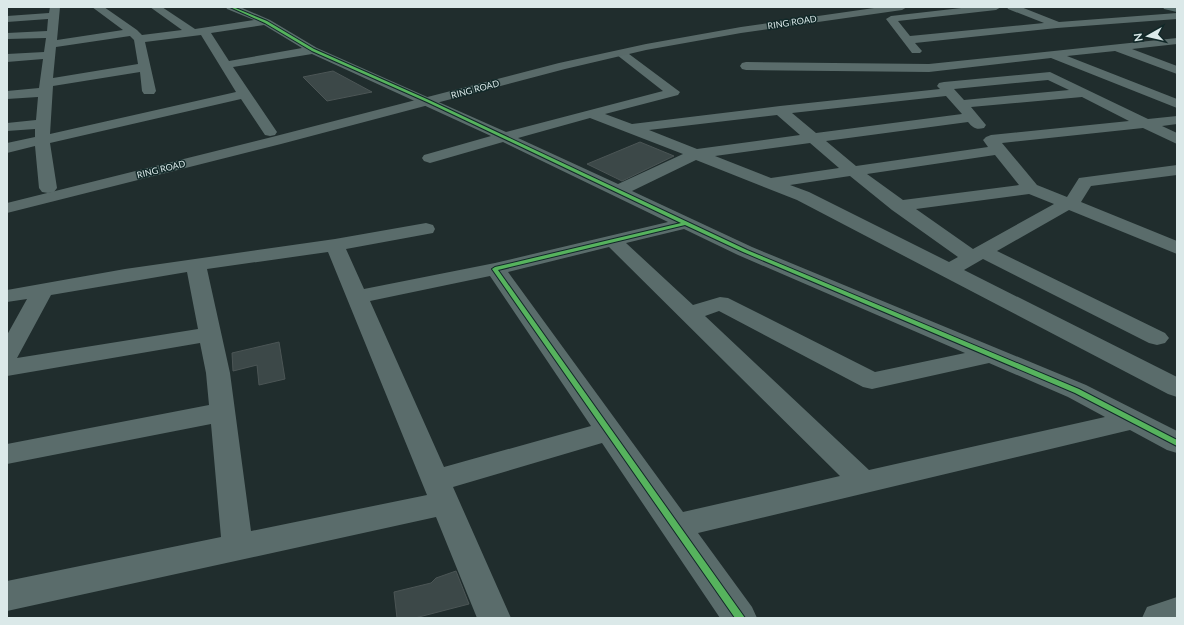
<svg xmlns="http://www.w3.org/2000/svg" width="1184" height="625" font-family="Lato,sans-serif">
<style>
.building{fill:#3c4848;stroke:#4b5555}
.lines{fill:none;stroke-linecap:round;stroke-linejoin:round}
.minor{fill:#5a6c6b;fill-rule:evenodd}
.major{fill:#566c6b;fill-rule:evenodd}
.highway{fill:#596a69;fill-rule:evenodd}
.cycleway-casing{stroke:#112828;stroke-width:2}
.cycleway{fill:#56b35d;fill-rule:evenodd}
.labels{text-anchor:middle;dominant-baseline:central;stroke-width:3;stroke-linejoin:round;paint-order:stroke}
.far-street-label{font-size:9px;fill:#dbe9e9;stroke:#112828}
</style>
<rect width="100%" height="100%" fill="#202d2d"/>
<!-- building -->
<path class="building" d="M333 71 372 92 327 101 303 77Z
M640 142 674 156 622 181 587 164Z
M279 342 285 379 259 385 257 365 233 371 232 353Z
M456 571 469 604 415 618H397L394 592 431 583 436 578Z"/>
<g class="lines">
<!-- minor -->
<path class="minor" d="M50 7H60L57 40 123 30 92 7H104L137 30 142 35 182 30 150 7H162L195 29 254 20 227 9 226 7H240L270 20 317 48 506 132 663 91 617 55 615 53 617 51H625L680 92 678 95 605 114 632 124 780 106 940 89 937 86 939 83 944 82 1050 72 1148 119 1177 116V124L1162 126 1177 133V144L1143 128 1002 143 1037 185 1067 197 1079 178 1177 165V175L1091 186 1081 202 1177 241V254L1069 210 997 251 1165 333 1169 338 1165 343 1157 345 1149 343 983 259 964 270 1177 377V397L1168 394 797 200 696 160 632 191 752 247 1086 385 1177 431V453L1167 450 1130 430 698 533 752 607 757 618H720L602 443 453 487 511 618H477L436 517 7 611V581L221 537 211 424 7 464V444L209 405 206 373 200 343 7 376V335L27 299 7 302V290L125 269 335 239 426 223 433 225 435 229 433 233 346 249 364 289 495 263 668 222 503 142 430 163 424 161 422 158 424 155 491 136 312 54 233 67 277 132 275 135 270 136 265 135 241 99 50 143 57 188 54 192 48 193 42 192 39 188 35 146 7 153V143L35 137V129L7 131V123L36 120 38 97 7 99V91L39 88 43 59 7 62V54L44 52 46 38 7 39V33L47 31 48 19 7 22V16L49 13ZM264 25 302 48 229 61 211 33ZM201 35 236 92 50 134 53 86 140 72 142 91 144 94H154L156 91 145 42ZM130 36 134 40 138 64 53 78 56 47ZM1048 80 1069 90 964 100 954 89ZM946 96 962 114 816 133 792 113ZM1082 97 1129 121 991 135 986 137 983 140 988 147 856 166 826 141 968 122C973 128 976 130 984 128L986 125 971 107ZM777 115 800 135 697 149 649 130ZM590 118 683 154 618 184 518 138ZM810 143 839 168 771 178 715 156ZM995 155 1019 185 903 200 867 174ZM850 176 892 210 958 257 949 262 809 192 790 185ZM1029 194 1054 204 973 249 916 209ZM684 229 738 255 965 353 875 372 728 298 720 297 693 305 626 243ZM609 247 840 476 683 512 508 272ZM328 252 427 495 251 531 230 373 207 269ZM187 272 198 329 17 358 51 295ZM490 276 591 426 444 467 370 301ZM719 311 863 387 872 389 989 363 1068 397 1105 417 869 470 705 316Z
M970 7H1001L996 10 898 21 910 36 1044 23 1008 9 1007 7H1021L1059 22 1177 13V19L1057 28 915 43 922 51 920 53H912L886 19 891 16Z
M1177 38V44L1132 49 1177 66V74L1115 51 1067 56 1177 99V108L1051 58 929 72 746 70 742 69 740 66 742 63 746 62 929 64Z
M1177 597V618H1142L1147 607Z"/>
<!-- major -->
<path class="major" d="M1163 7H1177V12L1164 9Z"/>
<!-- highway -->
<path class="highway" d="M881 7H907L902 10 741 33 646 50 565 69 281 144 7 213V203L272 137 559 63 646 44 741 27Z"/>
<defs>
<path id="cycleway" d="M230 7H233L267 21 314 49 429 100 747 250 1079 389 1177 440V446L1075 393 743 252 685 225 498 270 745 618H735L492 269 495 267 681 223 427 102 312 51 265 23Z"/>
</defs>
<!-- cycleway casing -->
<use href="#cycleway" class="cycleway-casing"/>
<!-- cycleway -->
<use href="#cycleway" class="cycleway"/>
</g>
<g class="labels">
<!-- far-street labels -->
<g class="far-street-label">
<text transform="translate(792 22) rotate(-9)">RING ROAD</text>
<text transform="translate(475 89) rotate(-15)">RING ROAD</text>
<text transform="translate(161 169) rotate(-14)">RING ROAD</text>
</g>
</g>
<!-- border -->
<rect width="1184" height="625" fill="none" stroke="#dbe9e9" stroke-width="16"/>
<!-- north arrow -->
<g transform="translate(1148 36) rotate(262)" stroke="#112828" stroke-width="3" paint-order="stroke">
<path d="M0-3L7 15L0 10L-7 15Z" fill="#dbe9e9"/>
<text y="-6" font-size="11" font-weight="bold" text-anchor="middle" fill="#dbe9e9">N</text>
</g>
</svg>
